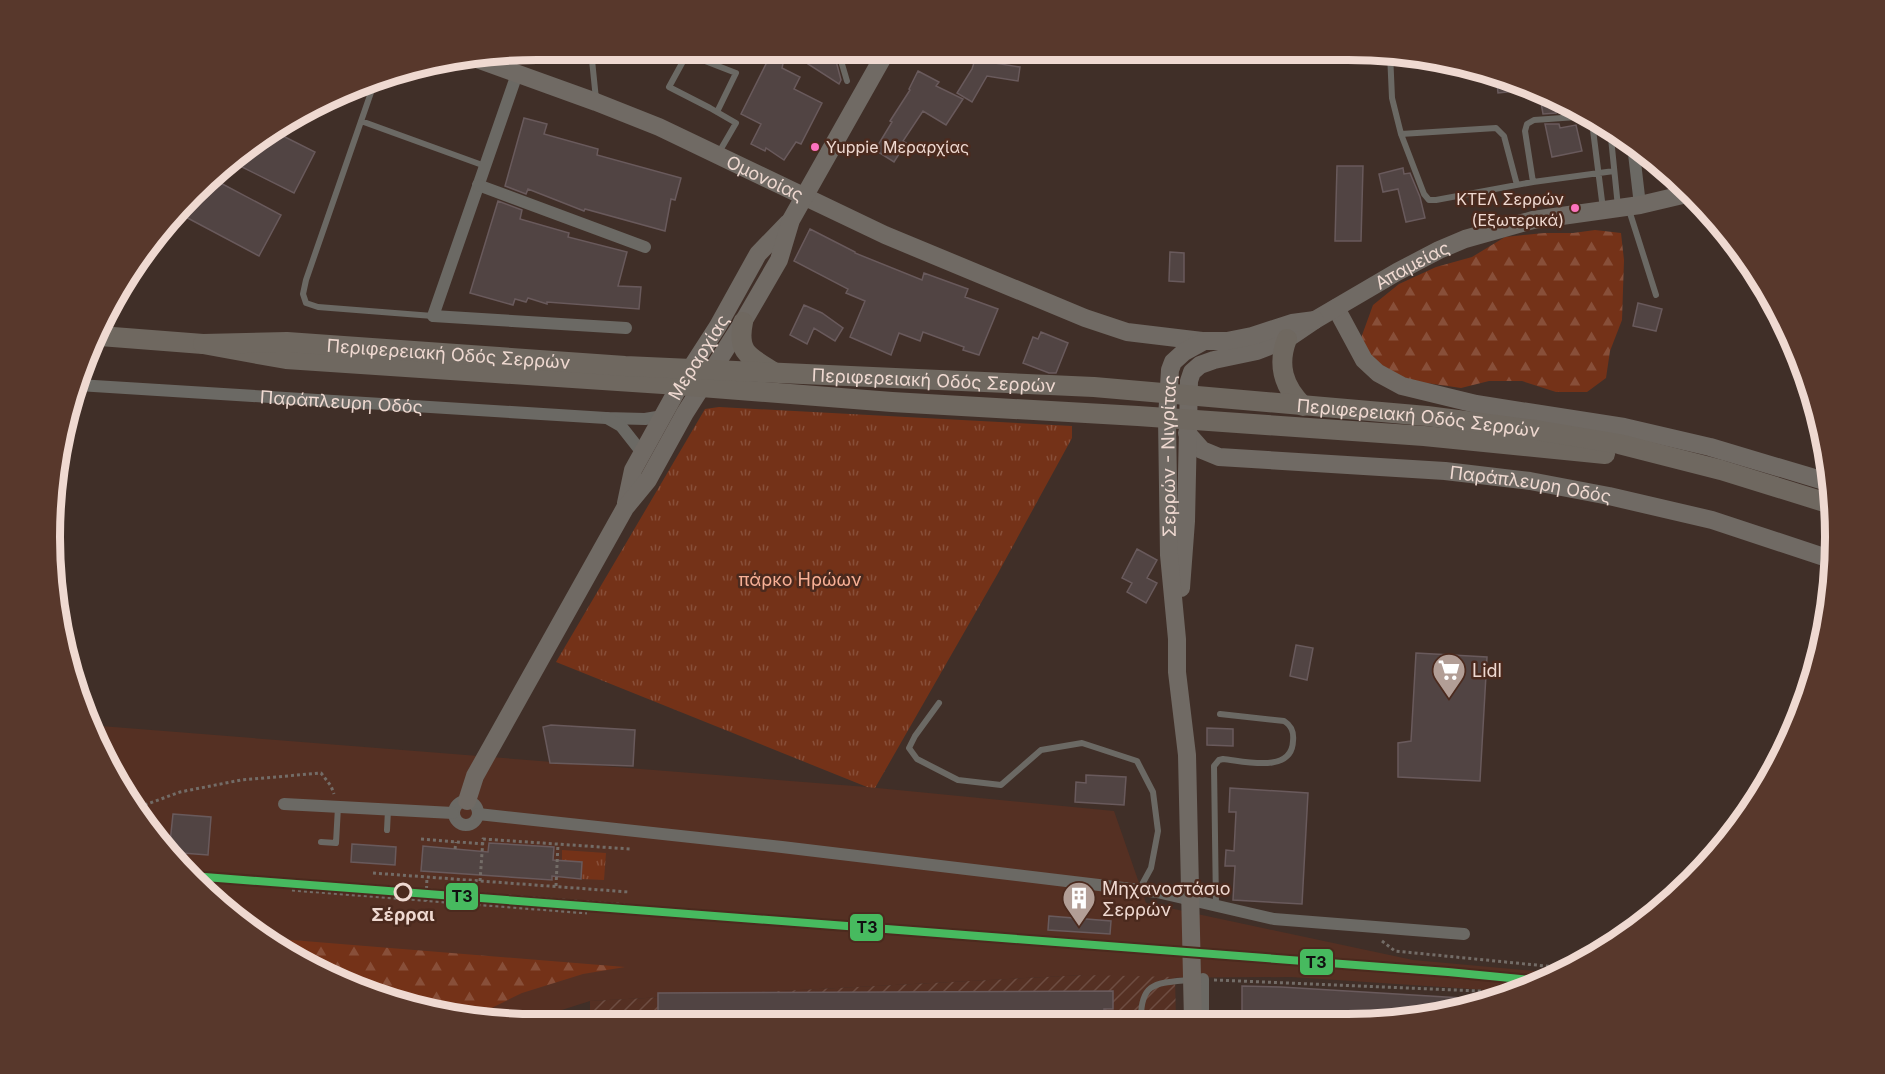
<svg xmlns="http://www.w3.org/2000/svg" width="1885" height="1074" font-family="Inter,sans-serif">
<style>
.built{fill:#553023}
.industrial{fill:url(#industrial-furrows)}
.forest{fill:url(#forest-firs)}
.park{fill:url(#park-tufts)}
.building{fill:#514443;stroke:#695a5c;stroke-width:1.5}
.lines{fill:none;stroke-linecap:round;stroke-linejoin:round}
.path{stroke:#736c67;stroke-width:3;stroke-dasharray:3 3;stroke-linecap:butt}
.lane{stroke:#6b6964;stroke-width:6}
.street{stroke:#6b6964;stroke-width:12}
.secondary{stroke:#706a64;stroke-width:18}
.primary{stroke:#6f6860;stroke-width:20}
.rail-1-casing{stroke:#4b2a1e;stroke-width:12}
.rail-1{stroke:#47ba5f;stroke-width:8}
.bus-dot{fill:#fc73be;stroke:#4b2a1e;stroke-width:2}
.stop-dot{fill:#4b2a1e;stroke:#efd9d1;stroke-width:3}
.labels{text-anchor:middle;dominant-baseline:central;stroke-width:5;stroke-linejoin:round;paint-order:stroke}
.bus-label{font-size:16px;fill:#efd9d1;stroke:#4b2a1e;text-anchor:start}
.street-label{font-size:18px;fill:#efd9d1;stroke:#4b2a1e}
.park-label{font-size:18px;fill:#f8b096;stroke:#4b2a1e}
.poi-label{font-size:18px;fill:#efd9d1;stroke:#4b2a1e;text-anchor:start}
.stop-label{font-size:18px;font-weight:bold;fill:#efd9d1;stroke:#4b2a1e}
.rim{fill:none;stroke:#efd9d1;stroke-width:8}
.line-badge{stroke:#4b2a1e;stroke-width:2}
.pale-badge-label{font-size:16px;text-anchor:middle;font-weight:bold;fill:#111}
</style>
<defs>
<pattern id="industrial-furrows" width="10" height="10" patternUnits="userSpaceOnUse" patternTransform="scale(1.5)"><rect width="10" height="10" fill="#553023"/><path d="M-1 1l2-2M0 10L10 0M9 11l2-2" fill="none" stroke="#6e4d42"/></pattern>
<pattern id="forest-firs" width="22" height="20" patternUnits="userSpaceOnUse" patternTransform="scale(1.5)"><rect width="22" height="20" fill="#743218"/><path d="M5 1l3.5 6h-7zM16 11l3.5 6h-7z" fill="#884f39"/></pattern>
<pattern id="park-tufts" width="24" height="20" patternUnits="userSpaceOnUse" patternTransform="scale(1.5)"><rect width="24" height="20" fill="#743218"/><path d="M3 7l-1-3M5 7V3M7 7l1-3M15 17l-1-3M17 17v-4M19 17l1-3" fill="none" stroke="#884f39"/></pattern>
</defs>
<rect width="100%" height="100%" fill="#402f28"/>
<!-- built -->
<path class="built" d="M88 725 867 787 1114 811 1146 903 1413 960 1557 973 1517 992 1291 977 1131 978 1085 975 590 1001 521 1023H505L411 1008 293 959 170 858Z"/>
<!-- industrial -->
<path class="industrial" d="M1085 975 1175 977 1176 1021 590 1023V1001Z"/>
<!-- forest -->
<path class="forest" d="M1595 230 1621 233 1624 260 1622 320 1610 351 1606 378 1587 392H1556L1522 381H1489L1461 388 1399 379 1372 361 1361 338 1373 305 1399 284 1436 267 1472 257 1505 237 1544 233H1573Z
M267 938 625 967 583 974 522 993 471 1018 410 1008 293 959Z"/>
<!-- park -->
<path class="park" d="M719 407 1072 426V438L997 575 875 788 867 787 556 662 705 409Z
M562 850 606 853 604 880 581 879 582 862 562 861Z"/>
<!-- building -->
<path class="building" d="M773 50H786L782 68 800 77 794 89 822 103 801 144 796 142 784 160 766 148 765 151 751 144 761 124 741 114Z
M817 50H828L834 53 841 80 839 84 808 64Z
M978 50H998L994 63 1020 67 1018 81 987 76 972 102 957 93 972 69Z
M918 71 939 82 936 86 963 99 946 125 923 111 903 141 906 143 894 162 875 150 892 122 890 121 910 90 909 89Z
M1496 74 1504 75 1535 89 1498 93Z
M1539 91 1553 97 1556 113 1543 114Z
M524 118 547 124 544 134 598 149 597 155 681 178 675 200 671 199 665 231 585 209 584 211 528 189 526 194 505 186Z
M1545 124H1559L1560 128 1576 125 1582 151 1552 157Z
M275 132 315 152 294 193 230 161 241 150Z
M1337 166H1363L1361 241H1335Z
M1403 168 1404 174 1410 173 1420 197 1425 218 1406 222 1398 189 1383 192 1379 174Z
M213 179 281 215 259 256 180 214Z
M498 201 522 210 520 219 569 233 568 237 627 252 618 286 641 287 639 309 547 302V304L528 298 526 302 515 299 513 305 470 293Z
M810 229 855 252V253L922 280 924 273 968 289 965 297 998 309 979 355 963 350 964 347 923 332 920 341 899 333 891 355 850 337 865 301 846 293 848 289 794 261Z
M1170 252 1184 253V282L1169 281Z
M1638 303 1662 309 1656 331 1633 326Z
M804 305 822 313 843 328 835 341 814 328 807 344 790 335Z
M1041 332 1068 343 1056 373H1049L1023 363 1033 337 1038 339Z
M1137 549 1157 560 1147 578 1157 583 1146 603 1127 592 1132 583 1122 578Z
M1296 645 1313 648 1307 680 1290 676Z
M1416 653 1487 657 1480 781 1398 777V743L1411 741Z
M551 725 635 730 633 766 550 763 543 727Z
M1207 728 1233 729V746L1207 745Z
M1086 775 1126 777 1124 805 1075 802 1076 782 1086 783Z
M1230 788 1308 793 1302 904 1233 900 1235 866H1225L1226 850 1234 851 1236 812H1229Z
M173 814 211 817 208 855 169 852Z
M489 843 554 847 553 860 582 862 581 879 552 876V880L421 871 423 846 488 852Z
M352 844 396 847 395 865 351 862Z
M1049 916 1111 921 1110 934 1048 930Z
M1242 986 1281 987 1462 998 1461 1009 1411 1020 1242 1021Z
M1113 991V1009H1104V1021L658 1023V993Z"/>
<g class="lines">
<!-- path -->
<path class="path" d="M139 807 180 792 241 780 321 773 331 786 334 794
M421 839 483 844
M455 849 456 842
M373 873 629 892
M293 880 628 905
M480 881 483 839 630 849
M556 886 558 844
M292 890 587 913
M426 901 427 877
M1382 941 1395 951 1566 968
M1214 980 1480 991 1511 995"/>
<!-- lane -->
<path class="lane" d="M561 50 592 60 596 99
M841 50 839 54 847 81
M1390 53 1392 98 1401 134 1424 194 1429 200H1436L1533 182 1614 171
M376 78 306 280 303 294 306 303 318 307 433 316
M717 112 736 73 687 54 669 87 710 108 736 123 718 154
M1591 114 1603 209
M361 121 485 166
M1610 128 1618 207
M1401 134 1496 128 1504 136 1517 185
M1533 182 1525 131 1527 124 1534 120 1591 116
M1629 210 1656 295
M1825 626 1826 624
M939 703 915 736 909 748 917 759 958 780 1001 785 1041 750 1082 743 1137 761 1153 792 1158 831 1151 868 1139 890
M387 830 388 810
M321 842 336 843 338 807
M1216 906 1214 766 1219 760 1223 759C1244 761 1292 774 1293 741 1294 732 1292 726 1284 721L1220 714
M1141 1021C1140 982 1156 983 1189 980"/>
<!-- street -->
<g class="street">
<path d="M517 74 433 316 626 328"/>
<path d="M1633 145 1640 205"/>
<path d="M478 185 645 247"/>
<path id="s1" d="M78 385 606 418 645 419 663 416"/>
<path d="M607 418 621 426 643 454"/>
<circle cx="466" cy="813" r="12"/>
<path d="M284 804 453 813"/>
<path d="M478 814 782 847 1157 892 1274 919 1464 934"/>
<path d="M1203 979V1021"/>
</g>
<!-- secondary -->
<g class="secondary">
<path id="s2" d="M477 59 596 102 659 127 885 235 1085 318 1127 332 1202 341"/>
<path d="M1336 308 1364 360 1378 373 1402 386 1476 404 1624 427 1710 447 1831 483"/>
<path id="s3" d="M1187 433 1202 450 1219 457 1445 471 1530 481 1609 496 1712 520 1833 560"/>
<path id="s4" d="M626 503 633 470 680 385 718 326 758 254 788 223"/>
<path id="s5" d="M1181 588 1186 521 1189 381 1192 372 1200 365 1214 360 1257 351 1287 339 1315 320 1397 272 1439 250 1465 239 1533 220 1640 205 1691 193"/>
<path d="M467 801 475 776 625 508 648 480 685 413 743 322 779 260 791 220 887 50"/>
<path id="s6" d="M1193 1021 1187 755 1177 672V639L1169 555 1167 418 1170 370 1173 362 1184 352 1204 341H1227L1252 336 1292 323 1315 320"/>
</g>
<!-- primary -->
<g class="primary">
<path d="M743 322C737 352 748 356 772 371"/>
<path d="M100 336 203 344 286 359 663 384 892 402 1138 416 1424 436 1605 454"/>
<path d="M1287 339C1277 365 1283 386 1303 406"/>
<path id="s7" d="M203 344 287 342 625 366 1094 387 1427 416 1536 430 1619 444 1721 470 1834 505"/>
</g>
<defs>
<path id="rail-1" d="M192 876 1448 972 1541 981"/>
</defs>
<!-- rail-1 casing -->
<use href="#rail-1" class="rail-1-casing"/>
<!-- rail-1 -->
<use href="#rail-1" class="rail-1"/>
</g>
<!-- icons -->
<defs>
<symbol id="supermarket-pin" viewBox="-11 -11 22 30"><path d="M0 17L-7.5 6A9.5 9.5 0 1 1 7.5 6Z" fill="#b29e96" stroke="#4b2a1e"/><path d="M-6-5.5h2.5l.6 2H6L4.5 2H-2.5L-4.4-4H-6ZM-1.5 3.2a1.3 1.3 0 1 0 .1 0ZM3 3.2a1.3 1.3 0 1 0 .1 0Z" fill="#fff"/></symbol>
<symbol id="building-pin" viewBox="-11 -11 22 30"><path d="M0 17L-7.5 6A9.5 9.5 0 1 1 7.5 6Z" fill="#b29e96" stroke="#4b2a1e"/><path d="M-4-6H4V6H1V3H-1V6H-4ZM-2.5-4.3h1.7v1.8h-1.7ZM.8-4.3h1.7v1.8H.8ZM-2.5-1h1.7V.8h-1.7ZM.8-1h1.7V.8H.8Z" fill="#fff"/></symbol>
</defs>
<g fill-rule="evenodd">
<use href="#supermarket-pin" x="1430" y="651" width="38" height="52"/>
<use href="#building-pin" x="1060" y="879" width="38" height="52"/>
</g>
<!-- markers -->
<g class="bus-dot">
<circle cx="815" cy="147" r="5"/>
<circle cx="1575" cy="208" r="5"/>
</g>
<circle class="stop-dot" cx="403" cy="892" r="8"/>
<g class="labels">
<!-- bus labels -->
<g class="bus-label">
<text x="826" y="147">Yuppie Μεραρχίας</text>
<text x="1564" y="199" text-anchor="end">ΚΤΕΛ Σερρών<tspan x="1564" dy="21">(Εξωτερικά)</tspan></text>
</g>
<!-- street labels -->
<g class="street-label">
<text stroke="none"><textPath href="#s2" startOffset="312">Ομονοίας</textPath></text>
<text stroke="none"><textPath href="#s5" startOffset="464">Απαμείας</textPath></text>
<text stroke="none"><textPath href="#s7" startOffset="246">Περιφερειακή Οδός Σερρών</textPath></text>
<text stroke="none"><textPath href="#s4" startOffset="164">Μεραρχίας</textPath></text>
<text stroke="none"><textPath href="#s7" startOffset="732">Περιφερειακή Οδός Σερρών</textPath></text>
<text stroke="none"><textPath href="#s1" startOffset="264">Παράπλευρη Οδός</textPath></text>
<text stroke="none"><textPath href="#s7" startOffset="1218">Περιφερειακή Οδός Σερρών</textPath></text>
<text stroke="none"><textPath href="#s6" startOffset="566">Σερρών - Νιγρίτας</textPath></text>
<text stroke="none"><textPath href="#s3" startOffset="354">Παράπλευρη Οδός</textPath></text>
</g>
<!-- park labels -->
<g class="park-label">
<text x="800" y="579">πάρκο Ηρώων</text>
</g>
<!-- poi labels -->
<g class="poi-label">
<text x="1472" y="670">Lidl</text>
<text x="1102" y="888">Μηχανοστάσιο<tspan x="1102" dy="21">Σερρών</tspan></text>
</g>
<!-- stop labels -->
<g class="stop-label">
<text x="403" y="914">Σέρραι</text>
</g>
</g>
<!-- crop -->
<path d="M0 0H1885V1074H0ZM537 60H1348A477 477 0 0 1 1825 537V537A477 477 0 0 1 1348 1014H537A477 477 0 0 1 60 537V537A477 477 0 0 1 537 60Z" fill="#58382c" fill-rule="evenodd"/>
<path class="rim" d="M537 60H1348A477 477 0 0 1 1825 537V537A477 477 0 0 1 1348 1014H537A477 477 0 0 1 60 537V537A477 477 0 0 1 537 60Z"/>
<g class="line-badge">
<rect x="445" y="882" width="34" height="29" rx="6" fill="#47ba5f"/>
<rect x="849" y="913" width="35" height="29" rx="6" fill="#47ba5f"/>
<rect x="1299" y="948" width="35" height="28" rx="6" fill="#47ba5f"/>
</g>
<g class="pale-badge-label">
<text x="462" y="902">T3</text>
<text x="867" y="933">T3</text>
<text x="1316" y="968">T3</text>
</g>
</svg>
